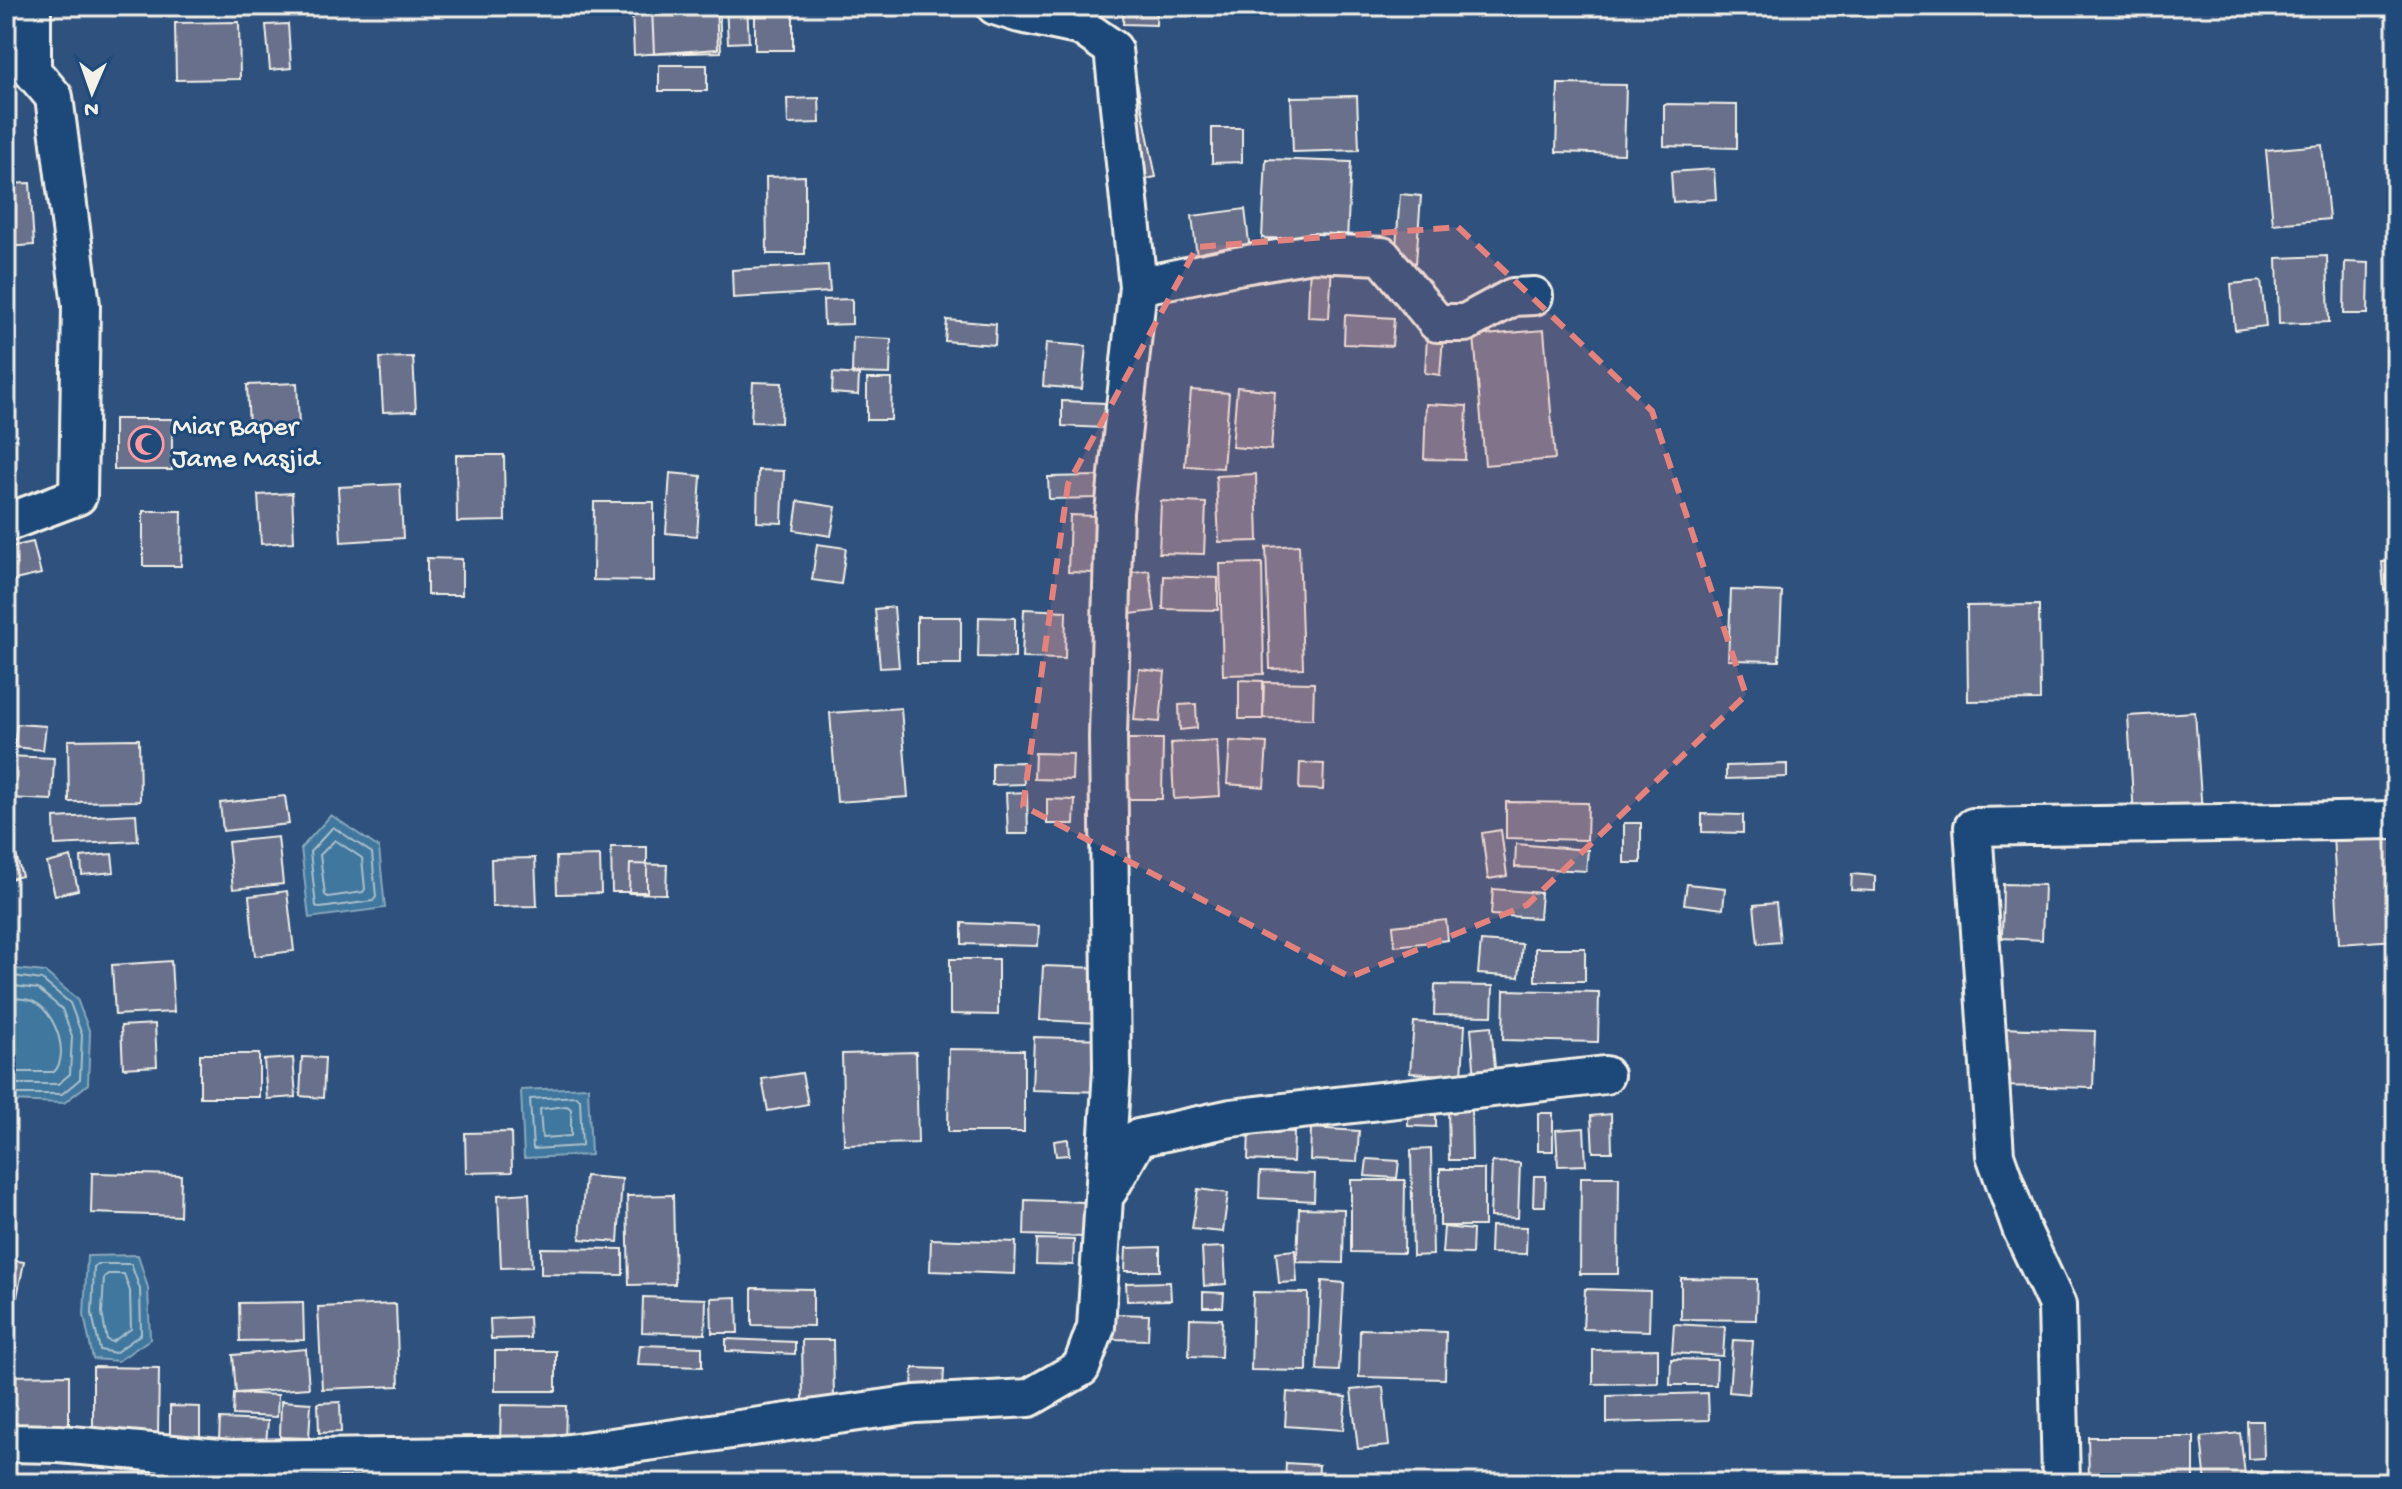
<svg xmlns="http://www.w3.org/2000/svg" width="2402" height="1489" font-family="'Gochi Hand',sans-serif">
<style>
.water{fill:#41779e;stroke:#89a8bc;stroke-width:2}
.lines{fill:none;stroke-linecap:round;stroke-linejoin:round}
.shore{stroke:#acc0ca;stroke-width:2}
.building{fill:#686f8c;stroke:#f4f1e8;stroke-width:2}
.minor-casing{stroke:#f4f1e8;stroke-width:42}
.minor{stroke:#1f4a7a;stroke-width:36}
.marked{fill:#e4827e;fill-opacity:0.2;stroke:#e4827e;stroke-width:6;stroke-dasharray:16 10;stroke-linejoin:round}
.labels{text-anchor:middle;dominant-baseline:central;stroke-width:6;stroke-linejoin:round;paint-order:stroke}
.poi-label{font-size:28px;fill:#f4f1e8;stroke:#1f4a7a;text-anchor:start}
</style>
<rect width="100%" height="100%" fill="#2e517e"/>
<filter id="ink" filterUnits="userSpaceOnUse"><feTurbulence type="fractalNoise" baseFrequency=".0125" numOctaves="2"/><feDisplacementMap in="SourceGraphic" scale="16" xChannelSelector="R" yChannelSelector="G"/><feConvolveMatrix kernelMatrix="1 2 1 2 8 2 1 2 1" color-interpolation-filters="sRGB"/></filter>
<g filter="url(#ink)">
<!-- water -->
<path class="water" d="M331 815 379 848 385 908 309 918 301 848Z
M6 968 45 972 77 999 90 1033 88 1084 64 1103 6 1101Z
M588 1087 591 1155 524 1158 521 1090Z
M138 1255 148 1288 150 1339 118 1361 93 1359 84 1315 87 1256Z"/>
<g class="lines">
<!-- shore -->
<path class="shore" d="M333 827 372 853 376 897 373 901 320 908 316 906 310 852Z
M335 840 362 858 365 889 363 892 328 897 325 895 320 855Z
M6 975 42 980 70 1003 82 1035 80 1079 62 1094H6
M6 985 38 989 62 1009 72 1036 70 1074 58 1084H6
M6 998C14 998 25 998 32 1001 54 1009 71 1055 54 1072H6
M576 1096 580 1099 582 1146 533 1149 530 1099Z
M567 1106 571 1109V1136L542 1138 540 1109Z
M98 1264H131L140 1289 141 1334 115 1353 100 1350 92 1314 94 1267Z
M108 1274H124L130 1291 131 1329 112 1342 107 1340 102 1313 104 1277Z"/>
</g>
<!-- building -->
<path class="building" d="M689 6H716L718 49 634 55 632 10Z
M719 6 721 52 654 54 652 8Z
M726 6H747L749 42 728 43Z
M755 6H793V50H755Z
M1124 6H1157L1156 25 1123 24Z
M239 22 240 79 176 80 175 23Z
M288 24 291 68 270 70 266 25Z
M659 65H707V91H659Z
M1137 83 1156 177 1141 180 1122 86Z
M1558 84 1626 85 1624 154 1556 152Z
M1357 96 1359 150 1293 152 1291 97Z
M819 98 820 123 788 124 787 99Z
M1664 104 1737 105V148L1664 146Z
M1212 128H1242V162L1212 163Z
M2322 145 2329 219 2273 224 2266 150Z
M1266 159 1351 162 1347 240 1262 238Z
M1714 169 1716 199 1673 202 1671 172Z
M805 176V254H767L766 177Z
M30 183 34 245 6 247V184Z
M1400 194 1421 196 1416 263 1395 261Z
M1245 209 1250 251 1197 257 1192 216Z
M2327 256 2329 322 2279 324 2277 258Z
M1310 262 1332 263 1329 318 1308 317Z
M2345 262 2369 263 2368 314H2344Z
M828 265 830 292 733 298 732 270Z
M2261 281 2266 326 2235 330 2231 284Z
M852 299V324L824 325 823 300Z
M1345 315 1394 318 1392 346 1344 344Z
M947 320 996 324 995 345 945 341Z
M1544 330 1555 459 1485 465 1474 336Z
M1427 336 1443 337 1440 375 1425 373Z
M853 337 891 339 890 374 852 373Z
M1046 343 1086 346 1082 389 1043 386Z
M413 357 416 411 383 412 380 358Z
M833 373 859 375 858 395 832 393Z
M867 379H892L891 420H867Z
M753 382 782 383 781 423 751 422Z
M297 383 299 426 249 428 247 385Z
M1237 387 1275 391 1271 450 1232 447Z
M1191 390 1229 393 1223 468 1185 466Z
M1062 401 1105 403 1104 428 1062 426Z
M1426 404 1467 406 1465 460 1424 459Z
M114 419H172V470H114Z
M456 455H504L505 521 457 522Z
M758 470 784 471 782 523 757 522Z
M670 473 701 476 697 536 666 533Z
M1256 474 1258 541 1219 542 1216 476Z
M1097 476 1098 498 1049 499 1048 477Z
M400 484 403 538 341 542 338 487Z
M292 493 294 542 261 544 258 495Z
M798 501 836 507 831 536 794 530Z
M1161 501 1206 503 1204 554 1159 553Z
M594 502H654V581L593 580Z
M143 511H182L181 566H143Z
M1070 515 1095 516 1093 573 1068 572Z
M33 542 41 574 6 582V548Z
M817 544 846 548 841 584 812 580Z
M1299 545 1303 668 1270 669 1266 547Z
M427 558 462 559V595H427Z
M2396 561V589L2384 590 2382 562Z
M1262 563 1264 674 1223 675 1220 564Z
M1149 570 1155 611 1123 615 1118 574Z
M1164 576 1218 578V610L1163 609Z
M1731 590 1782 592 1779 661 1728 660Z
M2389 597H2396V641L2392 642Z
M2039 605 2040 700 1968 701 1967 606Z
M894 607 899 667 880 668 875 609Z
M1024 609 1066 611 1065 659 1022 658Z
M917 617H961V664H917Z
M979 617 1015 618V658L978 657Z
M1139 669 1165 672 1160 722 1134 720Z
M1239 680 1263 681V719H1239Z
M1264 682 1314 683 1313 719 1263 718Z
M1196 704 1197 728 1180 730 1179 705Z
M901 708 908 797 837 802 830 713Z
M2195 712 2202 813 2134 817 2128 716Z
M17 724 46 726 43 750 14 747Z
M139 739 140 801 69 802 68 740Z
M1115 739H1163L1162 799H1115Z
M1217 740 1220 796 1174 799 1171 743Z
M1230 741 1267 743 1264 787 1227 784Z
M1035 753 1073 754 1072 780 1034 779Z
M6 756 54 758 52 800 6 798Z
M1023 762 1024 784 992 785V763Z
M1300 763 1324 764 1323 790 1299 789Z
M1787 764V777L1726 779V766Z
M1027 792 1028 834H1008L1006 793Z
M285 796 289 824 223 831 220 803Z
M1047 799 1075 800 1074 824H1047Z
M1506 802 1588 803 1587 840 1506 838Z
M136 814 138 841 55 845 54 818Z
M1702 814 1743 815V833L1702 832Z
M1624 823H1641V863H1624Z
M7 824 22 876 6 880V825Z
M1501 830 1507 876 1488 879 1482 833Z
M2394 832 2396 940 2339 944 2333 835Z
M278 837 283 884 233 889 228 842Z
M1516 844 1588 850 1586 871 1515 867Z
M611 847H647V892H612Z
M112 854 114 872 82 875 81 857Z
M600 856 601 893 557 894 556 857Z
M71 857 78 890 55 895 47 863Z
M535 858 537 906 492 907 491 859Z
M630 864 667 865 666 894 629 893Z
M1852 874 1875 876V891L1851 890Z
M1687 884 1725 888 1723 909 1684 904Z
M2003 884 2044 885 2042 940 2002 938Z
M1493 889 1541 893 1539 918 1491 915Z
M287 891 294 951 255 956 249 896Z
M1776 903 1780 942 1758 944 1754 905Z
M1446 920 1448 940 1395 946 1393 926Z
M962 923 1039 926 1038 946 962 944Z
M1481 941 1522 944 1519 977 1478 974Z
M1535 948H1585V981H1535Z
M950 959H998V1015L950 1014Z
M171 961 174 1012 115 1015 112 965Z
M1043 966 1101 968 1098 1023 1040 1020Z
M1435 985 1493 986 1492 1016 1434 1015Z
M1504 990 1599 992 1598 1042 1503 1040Z
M1414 1022 1465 1025 1462 1076 1410 1073Z
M155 1024 157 1066 123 1068 121 1026Z
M1491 1026 1496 1078 1475 1080 1471 1028Z
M1999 1028 2095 1031 2093 1088 1998 1086Z
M1034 1037 1107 1039 1106 1092 1032 1090Z
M949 1049 1024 1050V1132H948Z
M916 1052 918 1143 844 1145 842 1054Z
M200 1054H259V1097H200Z
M302 1057 325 1058 323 1098 300 1096Z
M293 1058 296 1097 267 1099 264 1060Z
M802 1073 808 1104 768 1111 762 1079Z
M1471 1105 1472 1160H1449L1448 1106Z
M1538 1113H1553V1151H1538Z
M1408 1114 1436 1115V1127L1408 1126Z
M1611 1114 1612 1152H1593L1591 1116Z
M1311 1128 1359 1131 1357 1162 1310 1160Z
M1584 1128 1586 1165 1558 1166 1556 1130Z
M1249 1130 1294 1132 1293 1162 1248 1160Z
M511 1132 512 1172 466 1173 465 1133Z
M1068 1139 1069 1155 1056 1156 1054 1141Z
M1431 1149 1433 1255 1413 1256 1411 1150Z
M1367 1159 1399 1161 1397 1178 1365 1176Z
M1492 1162 1520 1163 1518 1218 1490 1217Z
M1440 1169H1484V1226H1440Z
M1260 1172 1315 1174 1314 1201 1259 1198Z
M92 1173 181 1175 180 1216 91 1213Z
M585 1176 622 1179 618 1242 580 1239Z
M1534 1176H1546L1545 1206H1533Z
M1581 1177H1619L1618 1274H1580Z
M1351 1180H1405L1404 1253 1351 1252Z
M1198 1189 1228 1193 1223 1232 1192 1229Z
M529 1193 532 1267 501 1268 498 1195Z
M673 1195 675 1284 629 1285 627 1196Z
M1025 1200 1084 1202 1083 1237 1024 1235Z
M1299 1208 1344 1209 1343 1263 1297 1262Z
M1491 1226 1527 1227 1526 1254 1490 1253Z
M1444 1227 1473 1230 1472 1254 1442 1253Z
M931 1239 1016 1242 1015 1274 930 1271Z
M1037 1239 1074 1240 1073 1265 1036 1264Z
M1160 1247V1271H1125L1126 1248Z
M1224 1247 1226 1284 1204 1286 1202 1248Z
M541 1248 623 1249V1275L541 1274Z
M1295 1250 1297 1282 1279 1283 1276 1252Z
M6 1259 24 1262 9 1337 6 1336Z
M1681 1278 1757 1279 1756 1320 1681 1319Z
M1322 1281 1344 1283 1339 1371 1317 1370Z
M1170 1282 1171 1300 1127 1301 1126 1283Z
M752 1288 813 1289V1326L752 1325Z
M1585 1289 1650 1291 1649 1331 1583 1329Z
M1203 1292 1224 1293 1223 1307H1203Z
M1253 1292 1308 1293 1307 1371 1251 1370Z
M643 1297 706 1299 705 1334 642 1332Z
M737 1297 738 1333H712L711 1298Z
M303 1302 304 1340 240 1341 239 1303Z
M396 1304 399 1386 322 1389 318 1307Z
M1113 1314 1149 1315 1148 1340 1112 1339Z
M529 1317 530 1338 491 1339 490 1319Z
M1190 1318 1222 1319 1221 1357 1189 1356Z
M1674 1324 1725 1327 1723 1356 1672 1353Z
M1360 1329 1446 1332 1445 1379 1359 1377Z
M726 1339 795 1342V1354L726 1351Z
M802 1340H833L834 1401H803Z
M1733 1340 1753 1341 1749 1394 1729 1392Z
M640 1345 702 1347V1367L638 1365Z
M306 1349 309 1388 236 1393 233 1355Z
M1658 1349V1383L1593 1384V1350Z
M495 1351H556V1391H495Z
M1671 1359 1717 1360 1716 1385H1670Z
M93 1367 159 1368 158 1434H93Z
M913 1368 944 1369 943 1389 912 1388Z
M69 1375V1425L6 1424V1376Z
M1383 1387 1389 1446 1358 1449 1351 1390Z
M1287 1392 1346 1397 1343 1430 1285 1426Z
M234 1393 278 1395 277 1417 233 1415Z
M1708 1393 1709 1420 1607 1423V1396Z
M281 1401 311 1403 309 1438 280 1437Z
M340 1402 341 1432 319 1433 318 1403Z
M501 1405 566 1406 565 1446 500 1444Z
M170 1406 200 1407V1442H170Z
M220 1419 268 1421 266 1443 219 1440Z
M2247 1421H2263L2264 1458 2248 1459Z
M2240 1433 2246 1483H2206L2201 1437Z
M2088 1437H2194V1480H2089Z
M1286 1463 1319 1465 1318 1483 1285 1482Z
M172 1467 214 1469V1483H171Z
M2251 1471 2281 1473V1483H2251Z
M361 1475H448V1483H361Z"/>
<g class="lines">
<defs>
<path id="minor" d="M1138 286 1231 267 1312 253 1382 256 1437 323H1465L1513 297 1534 296
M6 523 78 496 81 305 54 97 32 71V6
M1109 1190 1138 1138 1231 1118 1605 1075
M6 1443 59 1444 231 1459 555 1455 560 1483
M555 1455 915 1404 1029 1398 1081 1368 1096 1327 1112 1069 1108 737 1114 512 1138 286 1113 49 1082 27 1020 14 995 6
M2061 1483 2057 1305 2021 1228 1995 1155 1973 827 2396 820"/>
</defs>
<!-- minor casing -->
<use href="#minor" class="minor-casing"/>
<!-- minor -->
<use href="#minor" class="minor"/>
</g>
</g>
<!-- marked area -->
<path class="marked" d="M1458 227 1652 411 1746 695 1527 905 1350 977 1023 806 1068 484 1197 247Z"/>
<!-- icons -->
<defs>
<symbol id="mosque-ring" viewBox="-11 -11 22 22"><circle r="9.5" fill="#1f4a7a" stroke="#ff9aa2" stroke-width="1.5"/><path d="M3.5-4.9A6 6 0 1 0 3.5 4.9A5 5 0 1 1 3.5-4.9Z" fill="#ff9aa2"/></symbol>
</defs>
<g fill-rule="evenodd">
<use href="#mosque-ring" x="126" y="424" width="40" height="40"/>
</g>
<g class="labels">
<!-- poi labels -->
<g class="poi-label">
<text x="172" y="428">Miar Baper<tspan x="172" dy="32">Jame Masjid</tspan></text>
</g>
</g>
<!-- margin -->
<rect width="2402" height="1489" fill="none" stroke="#1f4a7a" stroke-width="32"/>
<rect x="16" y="16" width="2370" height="1457" fill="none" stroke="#f4f1e8" stroke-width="3" filter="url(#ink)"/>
<!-- north arrow -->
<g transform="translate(92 92) rotate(182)" stroke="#1f4a7a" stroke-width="6" paint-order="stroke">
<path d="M0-6L14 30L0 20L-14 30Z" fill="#f4f1e8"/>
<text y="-12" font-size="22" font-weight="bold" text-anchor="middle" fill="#f4f1e8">N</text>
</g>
</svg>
